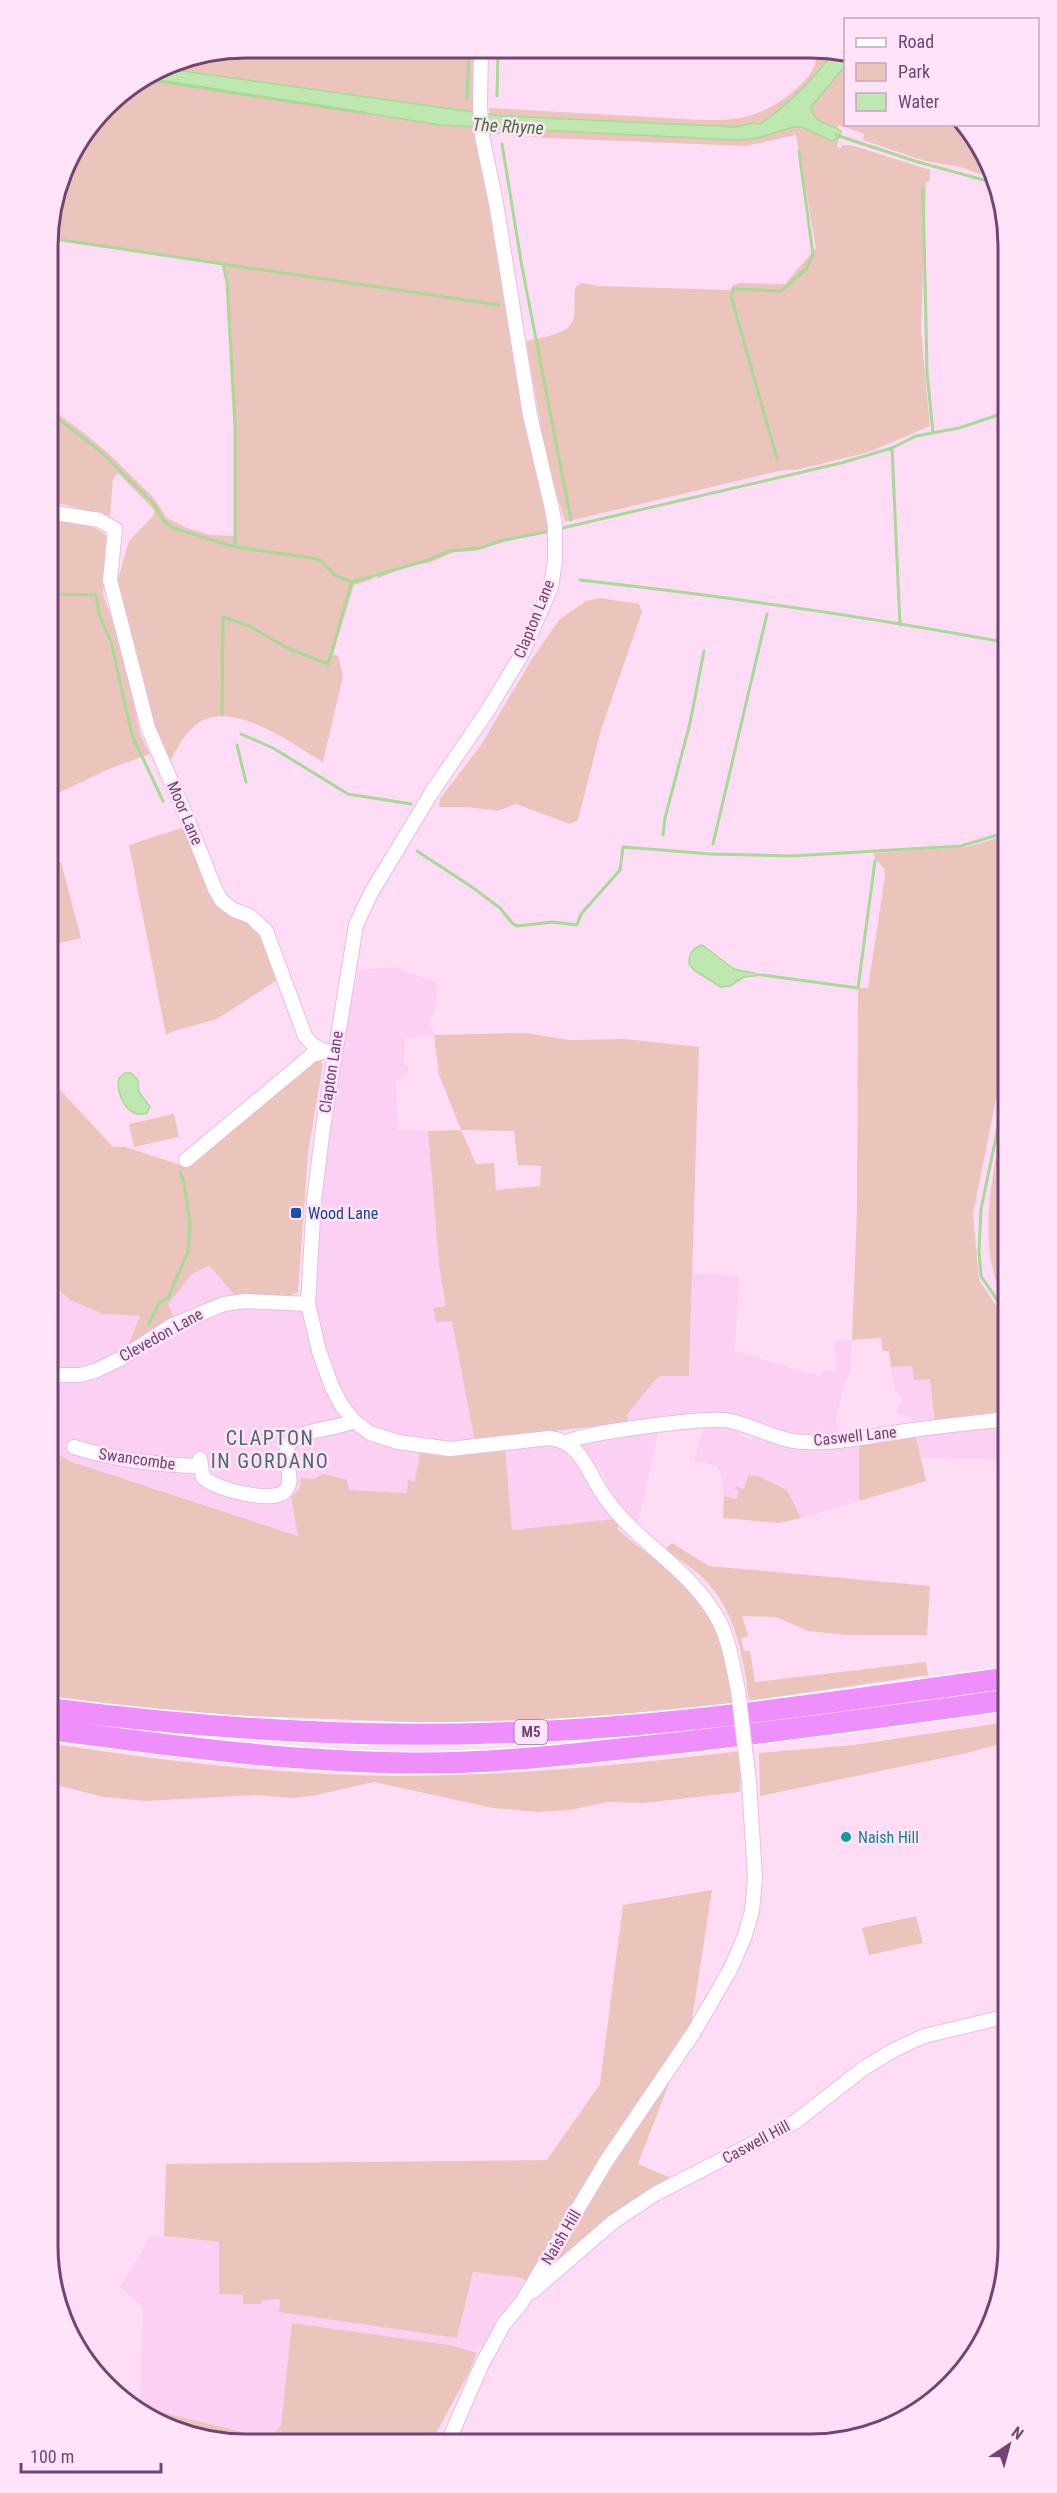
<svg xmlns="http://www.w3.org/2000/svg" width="1057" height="2493" font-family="'Roboto Condensed',sans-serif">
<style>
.residential{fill:#fbd0f3}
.green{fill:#ebc5bb;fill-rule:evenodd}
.water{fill:#bee8b0;stroke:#a6da96;stroke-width:1.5}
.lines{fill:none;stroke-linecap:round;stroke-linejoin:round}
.stream{stroke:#a6da96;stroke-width:3}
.minor-casing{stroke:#e7bde3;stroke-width:16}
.highway-casing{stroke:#fff;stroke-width:24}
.minor{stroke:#fff;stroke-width:14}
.highway{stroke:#ef8efd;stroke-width:21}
.minor-bridge-casing{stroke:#e7bde3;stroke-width:16;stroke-linecap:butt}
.minor-bridge{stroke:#fff;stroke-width:14}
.transit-dot{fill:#1a4fb4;stroke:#ffe4f9;stroke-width:2}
.culture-dot{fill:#0f9aa8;stroke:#ffe4f9;stroke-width:2}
.labels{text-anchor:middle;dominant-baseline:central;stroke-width:5;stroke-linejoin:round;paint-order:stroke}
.shield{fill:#ffe4f9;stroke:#9c749c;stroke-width:1.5}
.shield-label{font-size:15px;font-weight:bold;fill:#724474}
.street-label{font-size:16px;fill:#724474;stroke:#ffe4f9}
.transit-label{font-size:16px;fill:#164399;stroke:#ffe4f9;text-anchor:start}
.culture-label{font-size:16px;fill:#0d838f;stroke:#ffe4f9;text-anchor:start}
.water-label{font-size:18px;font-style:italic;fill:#437435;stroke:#ffe4f9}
.quarter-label{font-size:20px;letter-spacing:1.5px;fill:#4c6a76;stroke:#ffe4f9}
.rim{fill:none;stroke:#724474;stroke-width:3}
</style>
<rect width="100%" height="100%" fill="#fedcf6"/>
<!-- residential -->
<path class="residential" d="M393 967 438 983 434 1015H428L434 1035 405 1038 404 1064 408 1065V1073L396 1082 398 1129 428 1131 439 1265 446 1306 433 1308 452 1320 475 1443 412 1438 385 1431 372 1427 353 1413 331 1375 311 1297 317 1232 348 989 355 990 358 970Z
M210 1266 235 1296 175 1320 167 1304 192 1274Z
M693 1273 739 1276 735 1351 822 1377 823 1370 837 1372 835 1340H852L850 1373 845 1382 836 1419 841 1436 795 1438 736 1418 628 1423 627 1415 656 1379 661 1376H689Z
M52 1285 70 1300 103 1314 140 1316 125 1352 78 1371H52Z
M237 1307 303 1309 327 1393 354 1432 371 1441 420 1452 415 1481 408 1480 407 1493 348 1490 314 1479 301 1478 299 1490 291 1498 298 1536 72 1462 52 1451V1381L164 1338 188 1324 223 1314 222 1310Z
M913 1366 930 1379 935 1424 915 1427 911 1418 895 1413 903 1399 894 1389 891 1367Z
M705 1424 719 1425 739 1432 741 1436 751 1440 757 1437 789 1447 807 1449 859 1444V1501L801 1518 787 1490 744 1489 736 1486 739 1491 736 1499 724 1496 719 1467 694 1460Z
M1006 1424V1470L1000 1463 991 1459 920 1458 915 1433Z
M658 1432 638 1524 618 1506 599 1468 578 1446 580 1440Z
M548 1441 565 1444 616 1519 512 1531 505 1448Z
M151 2236 219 2242V2294L243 2295 261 2300 281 2299 280 2312 456 2338 473 2272 523 2278 529 2285 484 2348 480 2345 477 2353 449 2345 292 2323 281 2425 271 2439 140 2407 143 2308 120 2287Z"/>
<!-- green -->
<path class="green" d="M247 48 477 49 476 114 162 68 171 63Z
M806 51 835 52C813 77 789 112 757 125L752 123 736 127 501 116 490 115 489 108C542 111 595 114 649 117 681 118 717 124 749 116 770 111 813 83 816 60Z
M845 66 846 124 964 125 982 147 996 180 961 167 925 161 863 140 864 134 839 125 837 128C825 123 813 123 811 107Z
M147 78 440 125 474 127 551 532 507 541 475 551 454 552 431 562 403 568 378 578 376 573 372 574 373 579 354 585 333 654 338 656 343 676 323 762C291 744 233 698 197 724 184 734 176 750 168 765L153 731 132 635 119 598 118 579 129 541 154 515V510L118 473 113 479 110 516 49 501V407L84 433 108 453 153 497 167 518 187 528 210 535 235 536V426L227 282 223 264 48 238 69 158 115 97Z
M489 127 736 140 758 138 793 127H802L835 141 839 138 837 147 841 148 842 145H851L930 170 929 182H926L921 330 930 426 869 452 800 469 779 471 565 522 547 462 526 341C537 339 566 334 572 323 576 315 574 298 575 288L581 283 598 286 730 290 733 285 740 283 785 284 816 248 796 135 746 146 546 138 496 134Z
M49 520C69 523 95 521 108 538L103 594 122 648 140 734 150 754 109 769 50 797Z
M600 598 639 604 642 612 601 730 578 820 570 824 516 804 498 811 466 807H439L440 799 481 745 532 659 559 620 586 601Z
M188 826 211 895 258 928 279 979 217 1019 174 1031 166 1035 129 845Z
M1004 836 1005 1032 997 1094 973 1214 979 1280 1006 1320V1414L935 1424 930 1379 914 1380 912 1366 891 1367 889 1351H883L881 1338 852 1340 857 1210 858 988H868L885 876 884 868 875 859 874 853 966 847Z
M50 862H61L81 938 51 945Z
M525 1033 569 1040 625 1039 699 1047 689 1376H661L656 1379 627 1415 628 1423 533 1433 475 1443 452 1321 436 1322 433 1308 446 1306 439 1265 428 1131 461 1130 439 1075 434 1035ZM461 1130 514 1131 518 1165 541 1166 540 1186 496 1190 494 1163 476 1164Z
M319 1059 323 1064 308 1153 298 1292 290 1296H235L210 1266 192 1274 168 1304 175 1320 125 1352 140 1316 103 1314 70 1300 52 1285V1274L56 1269 52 1262 51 1080 113 1147H125L187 1167Z
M1005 1108 1006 1302C973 1250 995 1165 1005 1108Z
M174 1114 179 1137 134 1147 129 1124Z
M915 1433 926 1481 859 1501V1444Z
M505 1448 512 1530 616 1519 619 1525 617 1529C652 1559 697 1586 716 1631 725 1654 728 1679 735 1703L563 1720 435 1723 173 1713 53 1697 52 1451 72 1462 298 1536 291 1497 299 1490 301 1478 314 1479 323 1474 347 1480 349 1490 407 1493 408 1480 415 1481 420 1452 450 1456Z
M748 1475 760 1477 787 1490 801 1518 779 1523 723 1518 724 1496 736 1499 739 1491 735 1489 736 1486 744 1489Z
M672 1543 709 1566 930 1586 927 1635H846L808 1631 776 1617 742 1616 748 1636 741 1639 744 1651H750L755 1682 926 1662 928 1675 749 1701C744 1658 735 1608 702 1577 691 1567 677 1558 665 1549Z
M1007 1722V1742L967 1753 760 1796 759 1753 854 1745Z
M53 1744C165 1761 278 1775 392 1776 509 1776 625 1765 741 1751L740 1792 644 1803 607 1802 570 1810 538 1812 493 1808 374 1782 312 1796 291 1798 257 1795 146 1801 103 1797 53 1784Z
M712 1890 691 2026 638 2164 676 2180 529 2285 523 2278 473 2272 457 2338 279 2312 280 2299 262 2300 261 2304H243V2295L219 2294V2242L164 2236 166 2164 547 2160 600 2084 623 1905Z
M916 1916 923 1943 869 1955 862 1928Z
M292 2323 449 2345 477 2353 469 2373 432 2440 208 2441 158 2424 136 2409 140 2407 271 2439 281 2425Z"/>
<!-- water -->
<path class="water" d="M835 52H846L845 66 811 107C813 124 829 123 841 131L839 138 832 141 802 127H793L758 138 736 140 440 125 147 78 162 68 501 116 736 127 752 123 760 124C790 104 812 79 835 52Z
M702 945 734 969 762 975 744 977 730 986 721 987 695 971 689 964C689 953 692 949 702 945Z
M125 1073H131L138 1080 139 1092 150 1107 147 1113C128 1120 115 1094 119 1078Z"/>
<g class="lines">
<!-- stream -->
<path class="stream" d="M145 79 365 113
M497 96 498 50
M467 99 469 49
M836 135 918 162 998 184
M502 144 522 267 571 520
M923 189 927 372 933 433
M48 238 499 305
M223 264 227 282 235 426V547
M49 412 99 450 152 502 164 521 173 528 235 547 313 558 321 561 335 575 352 582 428 560 449 551 480 548 504 540 551 531
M892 448 900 625
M777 459 731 296 734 289 781 291 806 269 813 255 799 151
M558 529 841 463 892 448 916 436 959 428 995 416 1003 411
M580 580C722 596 864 616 1004 642
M50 594 96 595 99 614 111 642 132 735 163 801
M222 714 223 617 251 627 287 648 328 664 352 582
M241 734 273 748 348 794 411 804
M237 745 246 782
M663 835 665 818 690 723 704 651
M713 844 767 614
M417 851 472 887 500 908 512 923 517 926 553 922 577 925 581 914 620 870 623 847 711 854 791 856 961 846 1004 833
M762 975 858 988 875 861
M1005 1080 996 1137 981 1209 979 1251 981 1276 1006 1313
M149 1324 159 1303 168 1298 188 1252 190 1224 184 1183 180 1172"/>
<defs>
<path id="minor" d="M481 49 480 106 482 136 496 203 530 415 552 509 555 526V561L551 587 522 654 488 710 432 792 371 893 356 925 323 1128 314 1200 308 1304 319 1351 332 1387 342 1406 354 1421 370 1433 398 1442 450 1449 550 1438C576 1441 585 1463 596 1483 627 1540 691 1565 720 1623 730 1644 733 1667 738 1690
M49 512 99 520 115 529 110 580 148 728 187 818 215 889 222 901 234 910 250 916 266 931 305 1036C313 1046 320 1052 334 1052
M186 1160 312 1055 324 1052
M52 1375H80L95 1371 122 1358 171 1326 224 1304 246 1301 308 1304
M566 1443C576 1433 703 1418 723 1420 743 1421 770 1437 793 1441 830 1446 869 1436 906 1431 939 1426 973 1423 1006 1419
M74 1447C115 1460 158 1465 200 1466
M200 1459 203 1477C213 1489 276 1505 286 1490 297 1477 277 1455 292 1441 304 1429 337 1429 354 1421
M532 2292 613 2222 655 2194 795 2122 864 2068 894 2050 924 2036 1008 2016
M449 2440 482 2364 504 2324 522 2302 607 2160 694 2032 730 1970 744 1938 752 1911 755 1878 749 1782"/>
<path id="highway" d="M53 1709C201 1728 345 1738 495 1733 666 1729 837 1701 1007 1678
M53 1730C173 1746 292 1762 413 1763 488 1764 564 1755 639 1747 762 1734 884 1717 1007 1700"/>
</defs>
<!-- minor casing -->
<use href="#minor" class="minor-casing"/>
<!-- highway casing -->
<use href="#highway" class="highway-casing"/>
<!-- minor -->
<use href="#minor" class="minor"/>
<!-- highway -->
<use href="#highway" class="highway"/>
<defs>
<path id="minor-bridge" d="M738 1690 749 1782"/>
</defs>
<!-- minor-bridge casing -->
<use href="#minor-bridge" class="minor-bridge-casing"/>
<!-- minor-bridge -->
<use href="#minor-bridge" class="minor-bridge"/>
</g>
<!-- markers -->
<rect class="transit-dot" x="290" y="1207" width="12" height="12" rx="3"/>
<circle class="culture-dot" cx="846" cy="1837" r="6"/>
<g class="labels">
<!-- shield labels -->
<rect class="shield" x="514.5" y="1720" width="33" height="24" rx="4.5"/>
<g class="shield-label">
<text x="531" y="1732">M5</text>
</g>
<!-- street labels -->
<g class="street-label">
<text transform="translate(534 619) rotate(-68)">Clapton Lane</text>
<text transform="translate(185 813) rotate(67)">Moor Lane</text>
<text transform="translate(331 1072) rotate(-81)">Clapton Lane</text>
<text transform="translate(161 1335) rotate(-29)">Clevedon Lane</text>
<text transform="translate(855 1436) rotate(-6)">Caswell Lane</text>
<text transform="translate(137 1459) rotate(8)">Swancombe</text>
<text transform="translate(756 2142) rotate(-28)">Caswell Hill</text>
<text transform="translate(561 2237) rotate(-59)">Naish Hill</text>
</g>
<!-- transit labels -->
<g class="transit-label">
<text x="308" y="1213">Wood Lane</text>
</g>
<!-- culture labels -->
<g class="culture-label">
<text x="858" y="1837">Naish Hill</text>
</g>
<!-- water labels -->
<g class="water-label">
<text transform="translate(508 126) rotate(3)">The Rhyne</text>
</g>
<!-- quarter labels -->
<g class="quarter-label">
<text x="270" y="1438">CLAPTON<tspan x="270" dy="23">IN GORDANO</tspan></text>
</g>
</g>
<!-- crop -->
<path d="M0 0H1057V2493H0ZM246 58H810A188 188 0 0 1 998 246V2246A188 188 0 0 1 810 2434H246A188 188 0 0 1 58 2246V246A188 188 0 0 1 246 58Z" fill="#ffe4f9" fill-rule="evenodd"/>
<path class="rim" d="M246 58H810A188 188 0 0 1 998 246V2246A188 188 0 0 1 810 2434H246A188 188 0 0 1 58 2246V246A188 188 0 0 1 246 58Z"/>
<!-- legend -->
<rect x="844" y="18" width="195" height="108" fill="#ffe4f9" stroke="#c7a4c4" stroke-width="1.5"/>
<rect x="856" y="38" width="30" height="9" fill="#ffffff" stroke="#c7a4c4" stroke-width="1.5"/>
<text x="898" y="48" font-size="18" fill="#724474">Road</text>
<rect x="856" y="63" width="30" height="18" fill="#ebc5bb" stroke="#c7a4c4" stroke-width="1.5"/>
<text x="898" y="78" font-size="18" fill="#724474">Park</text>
<rect x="856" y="93" width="30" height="18" fill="#bee8b0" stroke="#c7a4c4" stroke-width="1.5"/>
<text x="898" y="108" font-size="18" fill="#724474">Water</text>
<!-- north arrow -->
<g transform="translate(1009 2445) rotate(36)" stroke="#ffe4f9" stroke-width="4.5" paint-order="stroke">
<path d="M0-4.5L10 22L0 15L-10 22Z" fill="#724474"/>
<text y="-9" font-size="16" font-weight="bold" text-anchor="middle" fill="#724474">N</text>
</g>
<!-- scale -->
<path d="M21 2463v9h140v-9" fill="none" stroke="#724474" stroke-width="3"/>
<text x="30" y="2463" font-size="18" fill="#724474" stroke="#ffe4f9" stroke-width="4.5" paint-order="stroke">100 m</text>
</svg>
